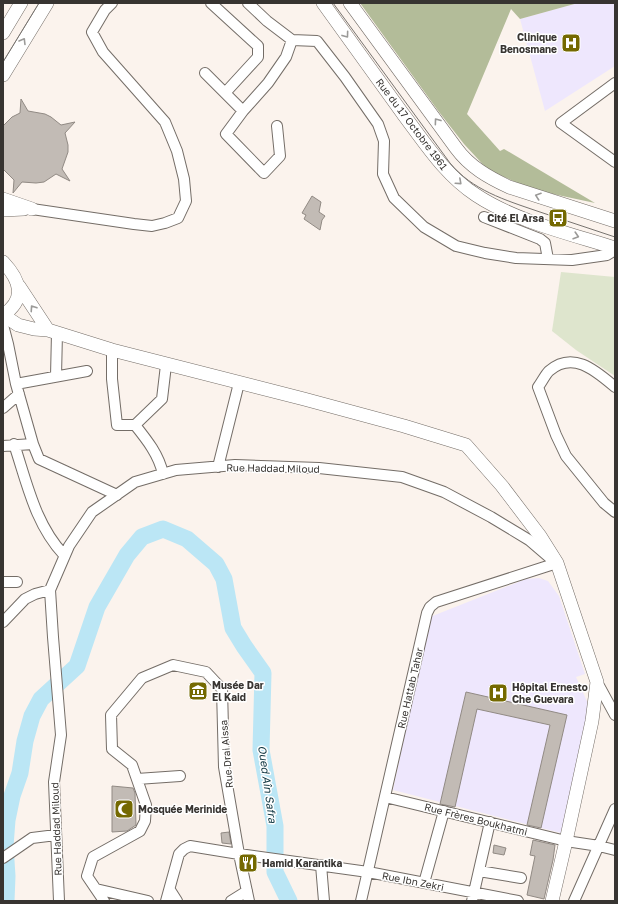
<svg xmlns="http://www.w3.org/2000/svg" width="618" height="904" font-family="'Golos Text',sans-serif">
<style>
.medical{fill:#eee7fd}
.green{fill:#dee5cd}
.forest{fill:#b3bc99}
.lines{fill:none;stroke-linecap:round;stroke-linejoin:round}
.river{stroke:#bbe6f5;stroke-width:17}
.building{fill:#c2bbb5;stroke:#918a84}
.minor-casing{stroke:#746d67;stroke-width:12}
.major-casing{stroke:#746d67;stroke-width:14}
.minor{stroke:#fff;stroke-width:10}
.major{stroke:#fff;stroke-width:13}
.tram{stroke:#787470;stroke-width:1}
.oneway{stroke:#9b9a98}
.labels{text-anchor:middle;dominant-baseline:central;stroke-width:3;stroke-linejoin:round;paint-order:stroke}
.poi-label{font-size:10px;font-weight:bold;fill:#373431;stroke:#fff;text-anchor:start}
.street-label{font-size:10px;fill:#373431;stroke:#fff}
.water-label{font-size:11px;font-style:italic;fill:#113843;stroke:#fff}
</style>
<rect width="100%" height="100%" fill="#fbf3ed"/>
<!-- medical -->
<path class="medical" d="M578 3H615V66L545 111 520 19Z
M539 578 548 581 559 596 585 674 576 677 590 708 561 833 393 790 430 617 526 579Z"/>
<!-- green -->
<path class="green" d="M561 272 615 277V376L576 350 552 331Z"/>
<!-- forest -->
<path class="forest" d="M360 3H578L520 19 511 9 467 114 500 151 504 149 595 203 534 190 488 170 464 144 439 112Z"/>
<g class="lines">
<!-- river -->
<path class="river" d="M6 901 7 876 5 846 7 820 12 796 20 773 25 741 32 716 41 699 77 666 97 607 127 555 142 537 163 529 187 539 216 564 224 579 233 628 244 646 263 673 261 750 275 826V872L289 901"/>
</g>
<!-- building -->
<path class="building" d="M21 99 28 111 45 114 51 117 61 125 75 122 65 133 68 145V152L62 169 70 181 56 174 44 182 36 183 22 182 13 193 14 180 3 169V126L12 117 20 113Z
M312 196 321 202 319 212 325 216 322 220 320 230 304 219 306 215 302 213Z
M466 692 567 715 541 828 527 825 550 725 477 709 455 807 440 804Z
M112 786 133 788 135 793 136 825 127 831 112 832Z
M229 832 231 844 222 843 221 833Z
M533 840 555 845 553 860 544 899 527 895 535 856 530 855Z
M494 845 506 848 504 855 493 853Z"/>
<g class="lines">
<defs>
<path id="minor" d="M211 3 258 46V57L225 93
M248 3 267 21 292 40 317 41 345 77 378 124 384 141 383 174 394 198 424 227 456 246 485 253 516 258 572 260 607 255 615 250
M205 73 243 111
M615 83 561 123 615 162
M277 126 280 156 264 173 226 134 243 111 268 83 286 57 292 40
M32 209 134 224 152 226 165 223 178 218 186 201 184 179 177 151 165 122 103 52 92 32 105 10 112 3
M484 217 540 239 545 243 548 259
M3 325 8 344 16 384 33 444 3 446
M112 350V379L117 425H135L162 399 166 365
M56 376 57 333
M16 384 87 371
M615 387C596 371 573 350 549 371 545 375 542 382 538 387L556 435 566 456 604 503 615 512
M3 408 19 394
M135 425C147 440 159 455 163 474
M14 444C27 483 35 524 64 555
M33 444 39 459 117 495
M218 467 239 383
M3 582H17
M3 622 25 599 35 594 50 590
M597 682 615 715
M137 779 180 776
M385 797 566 841 599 846 615 850
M3 858 32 838 56 835
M321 865 324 901
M479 871 521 878
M424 883 444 811
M96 889 148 901
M170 890 177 901
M59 901 54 782 61 735 53 637 50 590 69 546 92 512 135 482 176 470 235 465 319 468 402 477 444 492 491 517 529 540 550 558
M104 901 87 876 93 857 140 831 145 821 146 805 132 765 112 749 111 715 142 678 173 665 206 672 222 689 224 767 239 854 249 901
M166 901 179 854 184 849 190 846 239 854 368 872 518 901
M231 901 247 891
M361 901 427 613 430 607 436 602 557 563
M472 901 490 822
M574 901 615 809"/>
<path id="major" d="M323 3C350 40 376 77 403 114 425 143 445 175 476 195 515 221 571 234 615 248
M350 3 456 148C470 167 488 177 509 187L615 221
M3 33 21 3
M3 75 47 3
M3 199 32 209
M3 210 24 209
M3 262C20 280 27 299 3 315
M19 286 48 330
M3 315 18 325 34 329 48 330 112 350 304 399 404 426 466 445 502 486 540 536 557 563 597 682 592 721 566 841 552 901"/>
</defs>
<!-- minor casing -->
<use href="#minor" class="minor-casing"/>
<!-- major casing -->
<use href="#major" class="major-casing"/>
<!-- minor -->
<use href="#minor" class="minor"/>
<!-- major -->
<use href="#major" class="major"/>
<!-- tram -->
<path class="tram" d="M333 3 450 163C472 190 505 200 537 211 563 220 589 228 615 237
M3 62 39 3"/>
</g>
<!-- one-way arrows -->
<defs><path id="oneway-chevron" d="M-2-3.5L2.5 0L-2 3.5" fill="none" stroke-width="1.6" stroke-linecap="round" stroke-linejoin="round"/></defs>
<g class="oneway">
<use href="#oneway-chevron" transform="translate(346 35) rotate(54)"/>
<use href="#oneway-chevron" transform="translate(23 41) rotate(-59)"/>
<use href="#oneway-chevron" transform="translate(437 121) rotate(-126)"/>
<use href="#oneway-chevron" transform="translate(459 182) rotate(42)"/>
<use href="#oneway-chevron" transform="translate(538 196) rotate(-161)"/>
<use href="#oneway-chevron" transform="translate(576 236) rotate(17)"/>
<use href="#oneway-chevron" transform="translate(33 308) rotate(-124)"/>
</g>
<!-- icons -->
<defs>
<symbol id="hospital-square" viewBox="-11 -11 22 22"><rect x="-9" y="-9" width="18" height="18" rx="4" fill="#746901" stroke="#fff"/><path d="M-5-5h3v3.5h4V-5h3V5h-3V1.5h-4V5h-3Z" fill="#fff"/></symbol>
<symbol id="bus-square" viewBox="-11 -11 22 22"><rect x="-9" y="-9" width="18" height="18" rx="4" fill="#746901" stroke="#fff"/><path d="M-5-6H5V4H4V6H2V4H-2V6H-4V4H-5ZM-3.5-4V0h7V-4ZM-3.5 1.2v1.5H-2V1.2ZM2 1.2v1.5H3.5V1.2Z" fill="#fff"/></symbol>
<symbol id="museum-square" viewBox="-11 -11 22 22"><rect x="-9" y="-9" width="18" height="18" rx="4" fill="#746901" stroke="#fff"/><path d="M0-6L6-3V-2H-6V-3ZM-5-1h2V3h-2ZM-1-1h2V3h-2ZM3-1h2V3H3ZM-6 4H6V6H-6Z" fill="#fff"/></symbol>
<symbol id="mosque-square" viewBox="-11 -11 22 22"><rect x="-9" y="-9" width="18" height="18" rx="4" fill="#746901" stroke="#fff"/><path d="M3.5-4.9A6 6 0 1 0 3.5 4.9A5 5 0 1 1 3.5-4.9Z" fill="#fff"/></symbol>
<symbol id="restaurant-square" viewBox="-11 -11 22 22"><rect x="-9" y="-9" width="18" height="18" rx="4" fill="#746901" stroke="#fff"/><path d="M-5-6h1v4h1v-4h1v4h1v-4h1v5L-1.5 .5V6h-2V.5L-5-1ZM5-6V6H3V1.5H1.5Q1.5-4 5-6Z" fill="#fff"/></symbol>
</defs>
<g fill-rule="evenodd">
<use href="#hospital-square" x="560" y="32" width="22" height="22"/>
<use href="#bus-square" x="547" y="207" width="22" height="22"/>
<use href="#museum-square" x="187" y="680" width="22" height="22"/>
<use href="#hospital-square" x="487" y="682" width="22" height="22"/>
<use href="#mosque-square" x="113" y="798" width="22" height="22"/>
<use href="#restaurant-square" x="237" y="852" width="22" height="22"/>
</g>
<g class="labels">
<!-- poi labels -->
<g class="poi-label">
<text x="557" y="37" text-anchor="end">Clinique<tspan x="557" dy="12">Benosmane</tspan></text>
<text x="544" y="218" text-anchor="end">Cité El Arsa</text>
<text x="212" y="685">Musée Dar<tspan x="212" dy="12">El Kaid</tspan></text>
<text x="512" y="687">Hôpital Ernesto<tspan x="512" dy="12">Che Guevara</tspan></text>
<text x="138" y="809">Mosquée Merinide</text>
<text x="262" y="863">Hamid Karantika</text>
</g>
<!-- street labels -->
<g class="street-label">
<text transform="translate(412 124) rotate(53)">Rue du 17 Octobre 1961</text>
<text transform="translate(273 468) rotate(1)">Rue Haddad Miloud</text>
<text transform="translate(410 688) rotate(-77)">Rue Hattab Tahar</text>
<text transform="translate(226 754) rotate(-95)">Rue Drai Aissa</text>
<text transform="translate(476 819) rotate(14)">Rue Frères Boukhatmi</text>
<text transform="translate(56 829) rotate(-92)">Rue Haddad Miloud</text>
<text transform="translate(413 881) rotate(11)">Rue Ibn Zekri</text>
</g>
<!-- water labels -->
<g class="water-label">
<text transform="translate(268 784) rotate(82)">Oued Aîn Safra</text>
</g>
</g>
<!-- border -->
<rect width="618" height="904" fill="none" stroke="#373431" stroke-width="8"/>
</svg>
